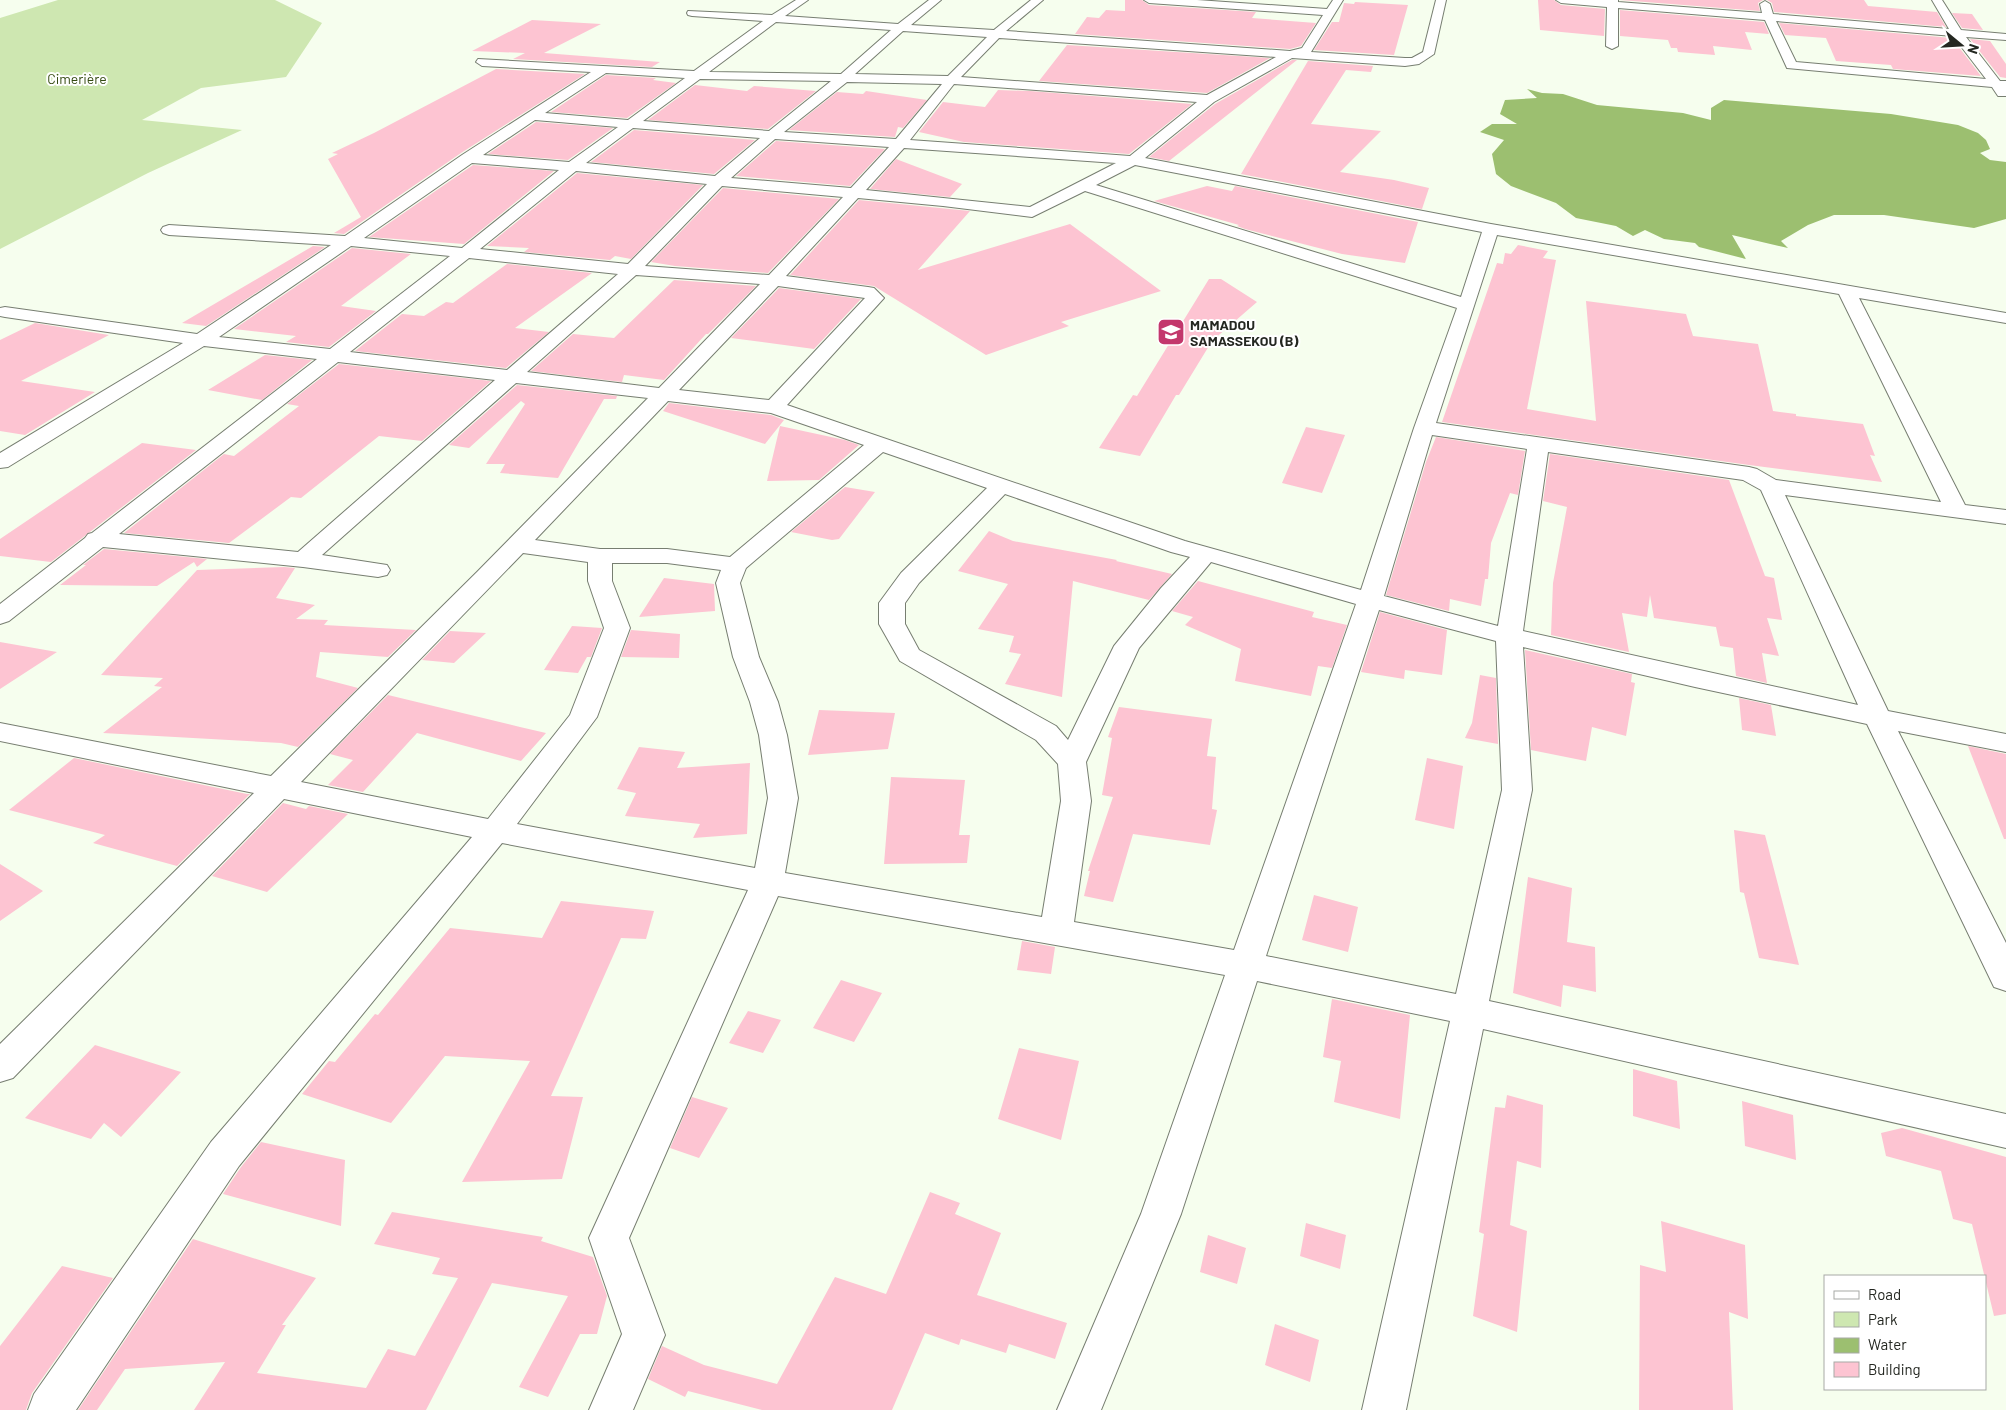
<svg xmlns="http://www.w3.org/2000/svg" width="2006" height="1410" font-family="Barlow,sans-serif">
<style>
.green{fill:#cee7b1}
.water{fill:#9cbf70}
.building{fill:#fdc4d2}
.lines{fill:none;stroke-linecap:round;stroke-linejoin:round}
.minor-casing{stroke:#777e71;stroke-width:2}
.minor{fill:#fff;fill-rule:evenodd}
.labels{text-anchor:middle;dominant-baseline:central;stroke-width:4;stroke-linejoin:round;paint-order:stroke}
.far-park-label{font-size:14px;fill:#344a11;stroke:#fff}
.far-poi-label{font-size:14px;font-weight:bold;fill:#242721;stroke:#fff;text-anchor:start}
</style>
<rect width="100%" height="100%" fill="#f6feee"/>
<!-- green -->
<path class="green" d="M58 0H275L322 23 286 77 201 88 142 120 242 130 148 173 0 249V18Z"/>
<!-- water -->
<path class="water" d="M1527 89 1542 93 1563 94 1597 105 1683 113 1711 120V108L1724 100 1891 114 1958 125 1978 133 1986 140 1990 149 1980 153 1990 160 2006 162V219L1974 228 1884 215H1834L1808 225 1781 241 1788 248 1732 235 1746 259 1699 247 1695 243 1664 239 1645 230 1633 236 1616 226 1576 218 1556 203 1511 186 1496 174 1492 154 1504 140 1480 132 1492 124H1517L1500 114 1505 100 1537 98Z"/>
<!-- building -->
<path class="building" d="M1125 0H1142L1149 5 1256 12 1252 18 1316 23 1301 46 1290 49 1075 34 1087 17 1099 18 1106 10 1125 11Z
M1538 0H1554L1561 5 1605 9 1604 36 1540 30Z
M1620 0H1763L1758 3 1760 11Z
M1767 0H1864L1868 6 1937 12 1946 27 1774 12 1772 3Z
M1355 2 1408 5 1394 55 1314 50 1332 22H1339L1344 3 1354 4Z
M1620 10 1764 22 1769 34 1745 32 1752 50 1713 46 1715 55 1678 52 1677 48H1671L1668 40 1620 36Z
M1952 13 1972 14 1983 30 1962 28Z
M532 20 601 24 544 53 660 62 652 67 513 59 525 53 472 51Z
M1779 23 1952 38 1981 76 1893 69 1891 65 1836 61 1826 38 1785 35Z
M1970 39 1990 41 2006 64V78L2000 77Z
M1067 45 1270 58 1207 93 1039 81Z
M1292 60H1297L1169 161 1149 157 1215 104Z
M1308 61 1373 66 1371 72 1346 70 1311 124 1381 131 1340 172 1394 180 1429 188 1422 209 1241 174Z
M496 69 585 74 461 153 344 234 334 233 361 217 328 159 338 154 332 153 374 133Z
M606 75 656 78 653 80 676 83 627 118 551 112Z
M695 85 747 91 754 86 816 91 768 129 648 120Z
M998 90 1030 91 1192 104 1129 154 964 142 919 132 943 102 985 107Z
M866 91 927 100 903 128 898 127 895 137 789 130 837 92 863 94Z
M536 122 613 128 568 160 488 154Z
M634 130 755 140 714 174 591 162Z
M776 141 885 149 850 186 736 176Z
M896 159 962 184 950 197 870 189Z
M473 165 554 171 464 244 369 237Z
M577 173 703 185 631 259 615 256 610 260 524 252 529 248 487 246Z
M1207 186 1232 191 1235 186 1418 222 1405 263 1342 254 1245 229 1237 226 1239 225 1154 201Z
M723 188 839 199 768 273 675 266 651 262Z
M859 200 970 211 918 270 1070 224 1161 291 1061 322 1069 326 986 355 874 286 790 275Z
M1518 245 1548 251 1543 258 1556 260 1527 409 1596 421 1586 301 1686 314 1693 336 1758 344 1773 411 1796 414V416L1863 424 1875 456 1870 455 1882 482 1749 465 1442 422 1497 263 1503 264 1505 253 1511 254Z
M313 246 325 247 206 326 182 323Z
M352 248 411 254 341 306 376 311 329 347 286 342 296 336 234 329Z
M507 264 592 273 515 328 549 332 506 368 355 351 402 314 424 316 446 302 453 303Z
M1209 279H1221L1257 302 1212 341 1179 395H1176L1140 456 1099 448 1133 395 1137 396Z
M674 280 756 286 708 334H706L664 380 624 375 622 382 531 371 573 334 614 338Z
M779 288 861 299 814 349 731 338Z
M35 323 109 335 21 381 95 392 25 435 0 431V340Z
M265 355 312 360 262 400 208 390Z
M339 364 491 381 422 441 379 436 301 498 291 497 229 543 124 533 224 454 234 456 299 406 287 404Z
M517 385 617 396 616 399H604L558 478 500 473 505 464H486L525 404 521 401 469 448 449 445Z
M669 403 771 415 784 420 765 444 663 411Z
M780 426 845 440 859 445 819 480 767 481Z
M1306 427 1345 435 1322 493 1282 483Z
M1436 437 1525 451 1518 495 1510 493 1491 543 1488 579H1485L1481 606 1450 599 1449 611 1386 595 1426 462Z
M142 443 196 450 51 562 0 556V539Z
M1550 454 1729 480 1765 576 1774 578 1782 620 1767 618 1779 656 1762 653 1767 683 1736 676 1733 648 1720 646 1716 627 1654 618 1650 595 1647 617 1622 613 1629 652 1551 635 1553 583 1567 507 1543 501Z
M845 487 875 492 839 539 832 540 791 532Z
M989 531 1013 541 1117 560 1116 561 1172 574 1149 600 1073 581 1062 697 1005 684 1021 654 1009 652 1014 636 978 629 1008 584 958 571Z
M104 549 207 559 197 567 194 562 157 586 60 585 86 565H83Z
M284 567 295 568 276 598 315 605 296 619 328 620 324 625 416 630 388 657 320 652 316 677 358 688 298 747 281 743 103 733 162 687 154 686 163 678 101 675 197 570Z
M664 578 714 584 715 611 639 617Z
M1198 581 1314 612 1312 617 1347 625 1332 668 1318 666 1311 696 1235 681 1241 649 1185 625 1193 617 1172 611Z
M1380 612 1447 630 1442 675 1405 670 1404 679 1361 672Z
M572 626 602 628 591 657H587L578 673 544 670Z
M631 630 680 634 679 658 621 657Z
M450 631 486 633 454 663 422 660Z
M0 642 57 652 0 689Z
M1525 650 1632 674 1631 682 1635 683 1626 736 1592 727 1586 761 1531 750Z
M1480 675 1496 678 1498 744 1465 738 1472 723Z
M388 695 520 727 546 733 521 761 417 733 363 792 328 785 353 760 330 754Z
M1739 698 1771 705 1776 736 1742 730Z
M1119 707 1212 719 1207 756 1216 757 1212 809 1217 810 1210 845 1133 834 1113 902 1084 896 1090 871H1088L1113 797 1102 795 1112 738 1108 737Z
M819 710 895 713 888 749 808 755Z
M1968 746 2006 754V839H2004Z
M639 747 685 752 677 768 750 763 747 834 693 838 700 824 625 816 636 793 617 789Z
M74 758 247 794H250L177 866 93 843 105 835 9 810Z
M1427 758 1463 766 1454 829 1415 820Z
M891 777 965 780 959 835H970L967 863 884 864Z
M283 803 306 809 309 806 348 814 267 892 212 876Z
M1734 830 1765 835 1799 965 1759 958 1744 893 1740 892Z
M0 864 43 891 0 921Z
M1528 877 1572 888 1567 942 1595 947 1596 992 1563 985 1561 1007 1513 993Z
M1314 895 1358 907 1348 952 1302 940Z
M561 901 654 911 646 939 621 938 551 1096 583 1097 562 1179 462 1182 530 1061 445 1056 391 1123 302 1094 329 1061 335 1062 375 1014 378 1015 450 928 542 938Z
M1022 941 1055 947 1051 974 1017 970Z
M841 980 882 993 854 1042 813 1028Z
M1332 999 1410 1015 1400 1119 1334 1102 1341 1061 1323 1057Z
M748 1011 781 1020 763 1053 729 1043Z
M95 1045 181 1072 121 1137 104 1123 91 1139 25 1118Z
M1019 1048 1079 1061 1061 1140 998 1119Z
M1633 1069 1677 1081 1680 1129 1633 1116Z
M1507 1095 1543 1105 1541 1168 1517 1161 1510 1225 1527 1231 1517 1332 1473 1316 1484 1234 1479 1232 1495 1107 1505 1108Z
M692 1097 728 1108 699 1158 670 1148Z
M1742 1101 1793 1115 1796 1160 1745 1146Z
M1902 1128 2006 1157V1314L1994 1316 1972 1224 1953 1219 1941 1171 1886 1156 1881 1133Z
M261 1142 345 1160 341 1226 223 1194 241 1167Z
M930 1192 960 1203 955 1214 1001 1233 977 1295 1067 1323 1055 1359 1009 1344 1006 1353 961 1339 959 1345 925 1333 892 1410H762L688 1391 685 1397 648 1379 662 1346 704 1365 777 1384 835 1277 886 1294Z
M392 1212 543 1237 541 1241 593 1257 607 1296 597 1334H580L548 1397 519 1387 568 1296 492 1283 426 1410H194L225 1362 125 1369 97 1410H78L193 1239 316 1278 282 1325H286L257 1373 366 1388 388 1349 415 1356 458 1278 432 1274 440 1258 374 1244Z
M1661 1221 1745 1245 1748 1319 1729 1312 1733 1410H1639L1640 1265 1666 1272Z
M1306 1223 1346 1235 1340 1269 1300 1256Z
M1208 1235 1246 1248 1237 1284 1200 1272Z
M62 1266 113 1278 32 1393 26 1410H0V1346Z
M1275 1324 1319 1340 1310 1382 1265 1365Z"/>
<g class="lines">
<defs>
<path id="minor" d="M796 0H808L785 16 898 24 929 0H941L911 25 994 30 1031 0H1043L1006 31 1290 51 1302 48 1323 15 1149 3 1144 0H1197L1327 9 1333 0H1343L1311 52 1405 58H1412L1423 52 1436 0H1446L1434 54 1419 64 1405 66 1292 58 1214 102 1145 158 1491 224 2006 313V323L1859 298 1965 505 2006 510V524L1785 495 1888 711 2006 734V752L1898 731 2006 943V991L1994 987 1867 724 1695 687 1523 647 1532 790 1489 1001 2006 1114V1148L1483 1029 1406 1410H1362L1450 1021 1257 981 1181 1214 1101 1410H1057L1141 1214 1225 975 778 896 629 1238 665 1335 633 1410H589L622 1334 589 1238 748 890 502 843 239 1166 76 1410H28L34 1394 211 1142 472 837 284 799 13 1078 0 1082V1044L254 793 0 741V723L271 776 477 572 648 398 516 383 322 555 387 565 390 570 387 575 378 577 303 567 103 547 9 621 0 624V604L85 538 88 534 92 533 317 359 204 346 8 467 0 468V453L183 343 5 317 0 316V308L5 307 197 334 331 245 169 235 163 233 161 230 163 227 169 225 345 236 462 155 591 72 482 66 476 62 478 59 694 71 763 21 692 16 688 15 687 13 688 11 772 15ZM776 22 891 30 841 74 709 72ZM903 31 987 37 948 76 855 74ZM999 38 1276 57 1207 95 961 77ZM606 73 685 78 628 120 545 113ZM700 79 831 81 769 131 643 121ZM847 82 942 84 896 139 784 132ZM954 84 1197 102 1130 156 910 140ZM535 120 618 127 569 162 483 155ZM633 128 760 138 715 176 586 163ZM775 139 889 147 851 188 731 178ZM904 148 1116 163 1030 207 866 190ZM472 163 559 170 462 248 364 238ZM1135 165 1482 232 1461 297 1096 185ZM576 171 707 184 628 264 480 249ZM722 186 843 197 769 275 645 266ZM1085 191 1457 308 1414 428 1361 590 1185 541 787 405 884 298 874 288 868 287 786 276 858 198 943 206 1032 217ZM1497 235 1839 294 1941 502 1776 480 1757 469 1749 467 1436 423ZM351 246 450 256 330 349 219 337ZM469 258 618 274 507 370 350 352ZM636 275 760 284 659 388 527 372ZM778 286 865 298 769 400 679 390ZM338 362 495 380 298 552 119 534ZM668 401 771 413 864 445 730 557 667 549H600L535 540ZM1432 435 1527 449 1498 626 1384 596ZM883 452 987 488 901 573 879 603V624L900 661 1036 740 1058 764 1061 801 1042 917 785 873 798 798 787 735 778 702 759 657 740 583 746 568ZM1548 452 1743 480 1761 490 1858 705 1523 631ZM1005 494 1171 552 1190 557 1161 588 1114 646 1068 740 1056 726 919 650 905 624V603L919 583ZM523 553 588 562V581L604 628 570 715 488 819 301 782ZM1211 562 1356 604 1234 950 1074 922 1091 801 1086 762 1139 648ZM612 563H667L721 570 716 583 733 657 750 702 759 735 768 798 755 868 517 824 597 717 630 628 612 581ZM1379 610 1496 641 1502 790 1456 994 1266 956Z
M1556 0H1618V2L1762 13 1760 4 1765 1 1770 4 1773 14 1949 29 1932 0H1942L1961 30 2006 34V40L1966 37 2000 81H2006V96H1998L1992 87 1787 68 1765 20 1618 8V46L1612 49 1606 46 1607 7 1561 3ZM1776 21 1953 36 1986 79 1796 62Z"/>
</defs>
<!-- minor casing -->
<use href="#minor" class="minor-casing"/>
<!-- minor -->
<use href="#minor" class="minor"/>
</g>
<!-- icons -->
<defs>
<symbol id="school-square" viewBox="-11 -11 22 22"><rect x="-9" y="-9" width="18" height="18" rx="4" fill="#c3376c" stroke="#fff"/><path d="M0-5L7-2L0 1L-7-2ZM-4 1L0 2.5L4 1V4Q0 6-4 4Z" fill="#fff"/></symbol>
</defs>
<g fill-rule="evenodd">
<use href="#school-square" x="1155" y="316" width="32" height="32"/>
</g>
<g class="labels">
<!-- far-park labels -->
<g class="far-park-label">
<text x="77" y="78">Cimerière</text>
</g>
<!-- far-poi labels -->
<g class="far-poi-label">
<text x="1190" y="324">MAMADOU<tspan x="1190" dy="16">SAMASSEKOU (B)</tspan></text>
</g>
</g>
<!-- legend -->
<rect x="1824" y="1275" width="162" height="115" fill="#ffffff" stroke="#a7a9a6"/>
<rect x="1834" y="1291" width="25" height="8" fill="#ffffff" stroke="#a7a9a6"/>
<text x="1868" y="1300" font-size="15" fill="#242721">Road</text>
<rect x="1834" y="1312" width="25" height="15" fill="#cee7b1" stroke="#a7a9a6"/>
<text x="1868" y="1325" font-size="15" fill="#242721">Park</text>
<rect x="1834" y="1338" width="25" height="15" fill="#9cbf70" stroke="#a7a9a6"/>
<text x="1868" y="1350" font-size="15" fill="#242721">Water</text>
<rect x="1834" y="1362" width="25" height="15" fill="#fdc4d2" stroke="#a7a9a6"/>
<text x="1868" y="1375" font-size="15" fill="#242721">Building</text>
<!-- north arrow -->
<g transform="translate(1961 45) rotate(108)" stroke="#ffffff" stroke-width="4" paint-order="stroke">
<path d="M0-4L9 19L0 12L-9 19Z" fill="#242721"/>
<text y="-8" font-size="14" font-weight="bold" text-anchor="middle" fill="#242721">N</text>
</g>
</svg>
